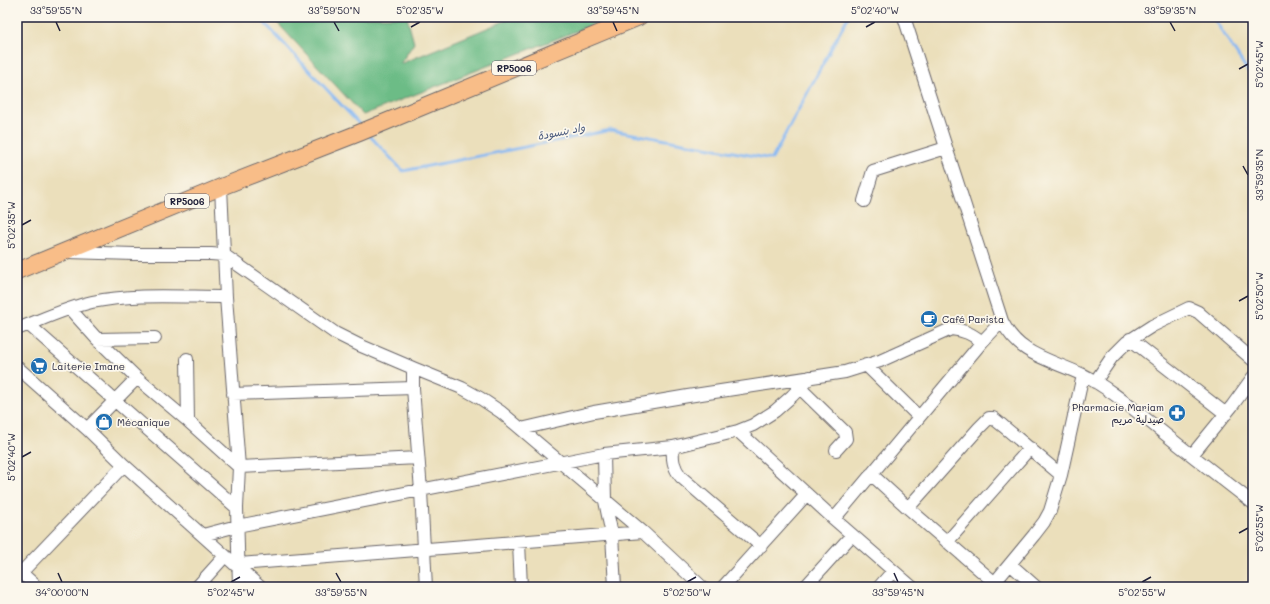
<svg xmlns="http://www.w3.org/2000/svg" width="1270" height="604" font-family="Mali,'Playpen Sans Arabic',sans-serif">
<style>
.forest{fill:#6cbc86;stroke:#476f60}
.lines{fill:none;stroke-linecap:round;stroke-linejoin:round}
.stream{stroke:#86b8f3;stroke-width:3}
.minor-casing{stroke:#686468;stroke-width:14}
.major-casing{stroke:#686468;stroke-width:18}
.minor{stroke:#fff;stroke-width:12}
.major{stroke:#f8bd88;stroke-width:16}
.ticks{fill:none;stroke:#22223b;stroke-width:1.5}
.labels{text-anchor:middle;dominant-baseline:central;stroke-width:3.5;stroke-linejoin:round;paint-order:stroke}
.shield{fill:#fbf7ec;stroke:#636270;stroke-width:1}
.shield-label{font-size:9px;font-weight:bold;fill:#22223b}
.poi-label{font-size:10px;fill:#22223b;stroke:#fbf7ec;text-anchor:start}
.water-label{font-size:11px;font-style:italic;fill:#45567b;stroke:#fbf7ec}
.neatline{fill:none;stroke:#22223b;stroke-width:1.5}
.ticks-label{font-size:10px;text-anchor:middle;fill:#22223b}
</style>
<rect width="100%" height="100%" fill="#fbf7ec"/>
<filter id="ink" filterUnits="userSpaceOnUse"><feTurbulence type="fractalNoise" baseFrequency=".025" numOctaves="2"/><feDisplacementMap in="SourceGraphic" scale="8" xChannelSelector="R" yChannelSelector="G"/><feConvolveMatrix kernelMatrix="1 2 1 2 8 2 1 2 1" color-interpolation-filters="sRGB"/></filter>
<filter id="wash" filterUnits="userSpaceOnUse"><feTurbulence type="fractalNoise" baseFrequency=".012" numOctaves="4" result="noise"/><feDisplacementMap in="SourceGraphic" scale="16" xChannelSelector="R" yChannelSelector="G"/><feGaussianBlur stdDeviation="0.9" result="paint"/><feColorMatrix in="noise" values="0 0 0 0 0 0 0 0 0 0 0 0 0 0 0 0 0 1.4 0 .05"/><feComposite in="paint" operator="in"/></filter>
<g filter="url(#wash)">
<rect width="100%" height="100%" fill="#ebdfbb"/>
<!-- forest -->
<path class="forest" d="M272 17H407L414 43 400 64 514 17H612L363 115Z"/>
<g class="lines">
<!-- stream -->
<path class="stream" d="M259 17 361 126
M1205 17 1214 19 1253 79
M369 135 403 171 611 130 772 159 848 17"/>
</g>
</g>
<g filter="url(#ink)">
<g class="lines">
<defs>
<path id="minor" d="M904 17 1002 321C1019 356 1050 359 1083 375 1109 388 1132 408 1155 426 1187 452 1220 477 1253 503
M221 187 226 297 239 467 237 508 239 587
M864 201 873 171 946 148
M68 252 134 254H211L224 255 335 333 359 345 413 368V388L421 491 426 587
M70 309 97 339 137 378 188 421 239 467 418 458
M29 325 237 508
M17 329C41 320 66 308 92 302 135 293 181 297 226 297
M97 339 155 338
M1130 339 1226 414
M187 359 188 421
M866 365 919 417
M17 367 87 429 124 465 260 587
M413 368 462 388 480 398 501 412 643 532 702 587
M1095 382 1112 357 1127 342 1152 326 1189 308 1198 312 1253 360
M800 388 845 432 846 439 836 450
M233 394 413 388
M87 429 137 378
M521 429 594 412 688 396 845 372 880 361 951 329C964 330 972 334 982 342
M738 431 834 519 912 587
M673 447C672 459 673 467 681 477L761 546
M604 454 605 501 612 535 615 587
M1192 455 1232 406 1253 377
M871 474 908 508 995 583
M908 508 979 428 989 418H993L1003 426 1061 475
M834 519 982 342 1002 321
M203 535 237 526 604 454 673 447 738 431 753 425 775 411 792 396 810 377
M519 542 521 587
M947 542 1030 448
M239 564 643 532
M1010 564 1036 587
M17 569 37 587
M17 577 124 465
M197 587 225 556
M723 587 807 494
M805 587 852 535
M879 587 893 571
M991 587 1034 535 1044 522 1050 511 1061 475 1083 375"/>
<path id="major" d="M17 271 221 187 359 133 639 17"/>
</defs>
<!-- minor casing -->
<use href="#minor" class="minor-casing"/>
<!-- major casing -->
<use href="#major" class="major-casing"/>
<!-- minor -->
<use href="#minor" class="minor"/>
<!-- major -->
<use href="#major" class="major"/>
</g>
</g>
<!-- ticks -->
<path class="ticks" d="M56 22 60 31M334 22 339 31M613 22 617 31M1170 22 1175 31M411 27 420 22M866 27 875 22M1239 69 1248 64M1243 166 1248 175M22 225 31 220M1239 301 1248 296M22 457 31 452M1239 533 1248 528M58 573 62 582M336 573 341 582M894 573 898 582M231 582 240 577M687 582 696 577M1142 582 1151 577"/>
<!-- icons -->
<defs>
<symbol id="cafe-disc" viewBox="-11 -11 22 22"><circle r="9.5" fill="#1f6fb2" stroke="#fbf7ec"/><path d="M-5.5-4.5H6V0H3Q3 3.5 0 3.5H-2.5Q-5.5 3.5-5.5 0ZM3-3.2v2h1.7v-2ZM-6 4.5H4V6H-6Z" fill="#fff"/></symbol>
<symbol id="supermarket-disc" viewBox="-11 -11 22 22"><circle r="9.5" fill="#1f6fb2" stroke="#fbf7ec"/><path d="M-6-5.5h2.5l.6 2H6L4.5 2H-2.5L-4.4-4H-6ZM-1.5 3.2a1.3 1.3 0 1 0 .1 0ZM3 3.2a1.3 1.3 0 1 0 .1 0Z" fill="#fff"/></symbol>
<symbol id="pharmacy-disc" viewBox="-11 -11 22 22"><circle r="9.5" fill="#1f6fb2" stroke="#fbf7ec"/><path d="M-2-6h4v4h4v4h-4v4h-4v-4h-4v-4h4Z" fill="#fff"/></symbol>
<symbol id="shop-disc" viewBox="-11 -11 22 22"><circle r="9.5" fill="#1f6fb2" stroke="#fbf7ec"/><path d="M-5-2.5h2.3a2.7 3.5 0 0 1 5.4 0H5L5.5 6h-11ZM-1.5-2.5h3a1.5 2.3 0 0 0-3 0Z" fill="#fff"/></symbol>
</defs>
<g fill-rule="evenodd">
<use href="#cafe-disc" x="919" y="309" width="20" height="20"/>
<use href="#supermarket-disc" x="29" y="356" width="20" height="20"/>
<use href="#pharmacy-disc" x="1167" y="403" width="20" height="20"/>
<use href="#shop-disc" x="94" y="412" width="20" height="20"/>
</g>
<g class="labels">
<!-- shield labels -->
<g class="shield">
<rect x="492" y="61" width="44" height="14" rx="3"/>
<rect x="165" y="194" width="44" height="14" rx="3"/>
</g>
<g class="shield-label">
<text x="514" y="68">RP5006</text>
<text x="187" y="201">RP5006</text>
</g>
<!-- poi labels -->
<g class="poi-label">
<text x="942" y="319">Café Parista</text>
<text x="52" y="366">Laiterie Imane</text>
<text x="1164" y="407" text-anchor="end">Pharmacie Mariam<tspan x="1164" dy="12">صيدلية مريم</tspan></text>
<text x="117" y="422">Mécanique</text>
</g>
<!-- water labels -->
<g class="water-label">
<text transform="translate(561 131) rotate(-11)">واد بنسودة</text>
</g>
</g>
<!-- margin -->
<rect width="1270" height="604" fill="none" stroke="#fbf7ec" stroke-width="44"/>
<rect x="22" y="22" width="1226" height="560" class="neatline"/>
<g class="ticks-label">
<text x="56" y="14">33°59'55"N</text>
<text x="334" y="14">33°59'50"N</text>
<text x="420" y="14">5°02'35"W</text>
<text x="613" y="14">33°59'45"N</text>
<text x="875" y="14">5°02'40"W</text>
<text x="1170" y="14">33°59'35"N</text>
<text transform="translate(1259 64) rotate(-90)" y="4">5°02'45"W</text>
<text transform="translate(1259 175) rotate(-90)" y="4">33°59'35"N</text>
<text transform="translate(11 225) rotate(-90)" y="4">5°02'35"W</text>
<text transform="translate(1259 296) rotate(-90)" y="4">5°02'50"W</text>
<text transform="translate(11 457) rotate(-90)" y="4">5°02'40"W</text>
<text transform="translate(1259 528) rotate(-90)" y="4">5°02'55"W</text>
<text x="62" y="596">34°00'00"N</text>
<text x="231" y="596">5°02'45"W</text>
<text x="341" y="596">33°59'55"N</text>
<text x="687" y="596">5°02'50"W</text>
<text x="898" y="596">33°59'45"N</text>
<text x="1142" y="596">5°02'55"W</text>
</g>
</svg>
